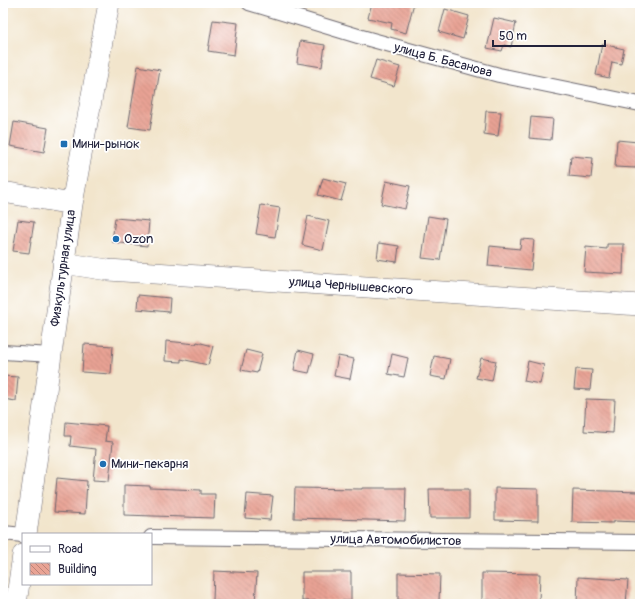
<svg xmlns="http://www.w3.org/2000/svg" width="643" height="607" font-family="Pangolin,sans-serif">
<style>
.building{fill:url(#building-back-hatch)}
.lines{fill:none;stroke-linecap:round;stroke-linejoin:round}
.street-casing{stroke:#6b666e;stroke-width:16}
.secondary-casing{stroke:#6b666e;stroke-width:22}
.street{stroke:#fff;stroke-width:14}
.secondary{stroke:#fff;stroke-width:21}
.poi-dot{fill:#1f6fb2;stroke:#fff;stroke-width:1.5}
.labels{text-anchor:middle;dominant-baseline:central;stroke-width:3.5;stroke-linejoin:round;paint-order:stroke}
.street-label{font-size:13px;fill:#22223b;stroke:#fff}
.poi-label{font-size:13px;fill:#22223b;stroke:#fff;text-anchor:start}
</style>
<defs>
<pattern id="building-back-hatch" width="6" height="6" patternUnits="userSpaceOnUse"><rect width="6" height="6" fill="#e9a394"/><path d="M-1 5l2 2M0 0l6 6M5-1l2 2" fill="none" stroke="#bc847a"/></pattern>
</defs>
<rect width="100%" height="100%" fill="#fff"/>
<filter id="ink" filterUnits="userSpaceOnUse"><feTurbulence type="fractalNoise" baseFrequency=".025" numOctaves="2"/><feDisplacementMap in="SourceGraphic" scale="8" xChannelSelector="R" yChannelSelector="G"/><feConvolveMatrix kernelMatrix="1 2 1 2 8 2 1 2 1" color-interpolation-filters="sRGB"/></filter>
<filter id="wash" filterUnits="userSpaceOnUse"><feTurbulence type="fractalNoise" baseFrequency=".012" numOctaves="4" result="noise"/><feDisplacementMap in="SourceGraphic" scale="16" xChannelSelector="R" yChannelSelector="G"/><feGaussianBlur stdDeviation="0.9" result="paint"/><feColorMatrix in="noise" values="0 0 0 0 0 0 0 0 0 0 0 0 0 0 0 0 0 1.4 0 .05"/><feComposite in="paint" operator="in"/></filter>
<g filter="url(#wash)">
<rect width="100%" height="100%" fill="#f2e5cc"/>
<g id="blocks">
<!-- building -->
<path class="building" d="M372 3H414L406 33 391 29 392 23 368 18Z
M445 9 469 16 463 39 439 32Z
M494 18 516 23 511 47 504 45 502 51 487 48Z
M213 20 238 23 234 55 208 51Z
M300 41 325 45 322 67 297 63Z
M602 44 624 49 621 64 612 62 609 78 596 75Z
M376 60 400 67 394 86 370 79Z
M138 66 160 70 150 130 128 127Z
M486 111 501 112 498 136 484 134Z
M531 117 553 119 551 140 529 138Z
M14 122 48 128 44 152 10 146Z
M617 140 638 142 636 168 615 167Z
M571 156 593 158 591 178 569 176Z
M323 178 346 184 341 201 318 195Z
M386 181 410 186 405 209 381 204Z
M261 205 280 208 275 237 256 234Z
M308 216 329 221 323 250 302 245Z
M428 216 446 219 440 260 422 258Z
M115 218 149 221 147 246 112 242Z
M18 220 34 222 29 253 13 251Z
M521 239 534 240 531 270 488 266 490 246 520 249Z
M379 243 399 246 397 262 377 259Z
M607 244H624L623 274 584 272 586 247 607 249Z
M138 295 170 298 169 312 137 309Z
M166 341 196 344 197 342 213 346 208 365 181 359V362L165 361Z
M84 344 113 346 111 374 82 372Z
M246 350 262 354 257 373 241 370Z
M298 350 314 354 309 373 294 370Z
M392 354 408 358 404 377 388 374Z
M338 356 354 359 350 379 334 376Z
M434 356 450 359 446 379 430 376Z
M481 358 496 361 492 381 476 378Z
M528 361 544 365 540 384 524 381Z
M576 369 592 370 590 390 574 389Z
M3 376 18 377 16 401 3 399Z
M586 399 615 400 613 433 584 431Z
M66 422 107 426 105 441 113 442 109 481 93 480 96 449 70 446 71 436H65Z
M57 478 87 481 85 514 54 512Z
M124 485 150 486V488L201 490V494H215L214 518 124 515Z
M295 488 362 489V488H406L405 521 294 518Z
M495 488 538 489V521L495 520Z
M429 489H469V518H430Z
M573 490 640 492V522L614 521V523L572 522Z
M247 494 273 496 270 520 245 518Z
M214 571 257 573 255 603 213 601Z
M302 572H351V601H302Z
M398 573 440 574 439 601 398 600Z
M482 573 540 574 539 602 482 600Z
M578 577 628 580 626 604H577Z"/>
</g>
</g>
<g filter="url(#ink)">
<use href="#blocks" fill-opacity="0" stroke="#6b666e" stroke-width="1"/>
<g class="lines">
<defs>
<path id="street" d="M249 3 358 36 499 75 640 104
M3 352 51 355
M3 533 23 535
M151 537 640 542"/>
<path id="secondary" d="M3 192 72 204
M63 263 108 270 640 305
M26 534 72 204 109 3
M16 604 23 555"/>
</defs>
<!-- street casing -->
<use href="#street" class="street-casing"/>
<!-- secondary casing -->
<use href="#secondary" class="secondary-casing"/>
<!-- street -->
<use href="#street" class="street"/>
<!-- secondary -->
<use href="#secondary" class="secondary"/>
</g>
</g>
<!-- markers -->
<g class="poi-dot">
<rect x="60" y="140" width="8" height="8" rx="2"/>
<circle cx="116" cy="239" r="4"/>
<circle cx="103" cy="464" r="4"/>
</g>
<g class="labels">
<!-- street labels -->
<g class="street-label">
<text transform="translate(443 60) rotate(15)">улица Б. Басанова</text>
<text transform="translate(63 268) rotate(-82)">Физкультурная улица</text>
<text transform="translate(351 286) rotate(4)">улица Чернышевского</text>
<text transform="translate(396 540) rotate(1)">улица Автомобилистов</text>
</g>
<!-- poi labels -->
<g class="poi-label">
<text x="72" y="144">Мини-рынок</text>
<text x="124" y="239">Ozon</text>
<text x="111" y="464">Мини-пекарня</text>
</g>
</g>
<!-- margin -->
<rect width="643" height="607" fill="none" stroke="#fff" stroke-width="16"/>
<!-- legend -->
<rect x="22" y="533" width="130" height="52" fill="#ffffff" stroke="#a7a7b1"/>
<rect x="30" y="546" width="20" height="6" fill="#ffffff" stroke="#a7a7b1"/>
<text x="58" y="553" font-size="12" fill="#22223b">Road</text>
<rect x="30" y="563" width="20" height="12" fill="url(#building-back-hatch)" stroke="#a7a7b1"/>
<text x="58" y="573" font-size="12" fill="#22223b">Building</text>
<!-- scale -->
<path d="M493 40v6h112v-6" fill="none" stroke="#22223b" stroke-width="2"/>
<text x="499" y="40" font-size="12" fill="#22223b" stroke="#ffffff" stroke-width="3" paint-order="stroke">50 m</text>
</svg>
